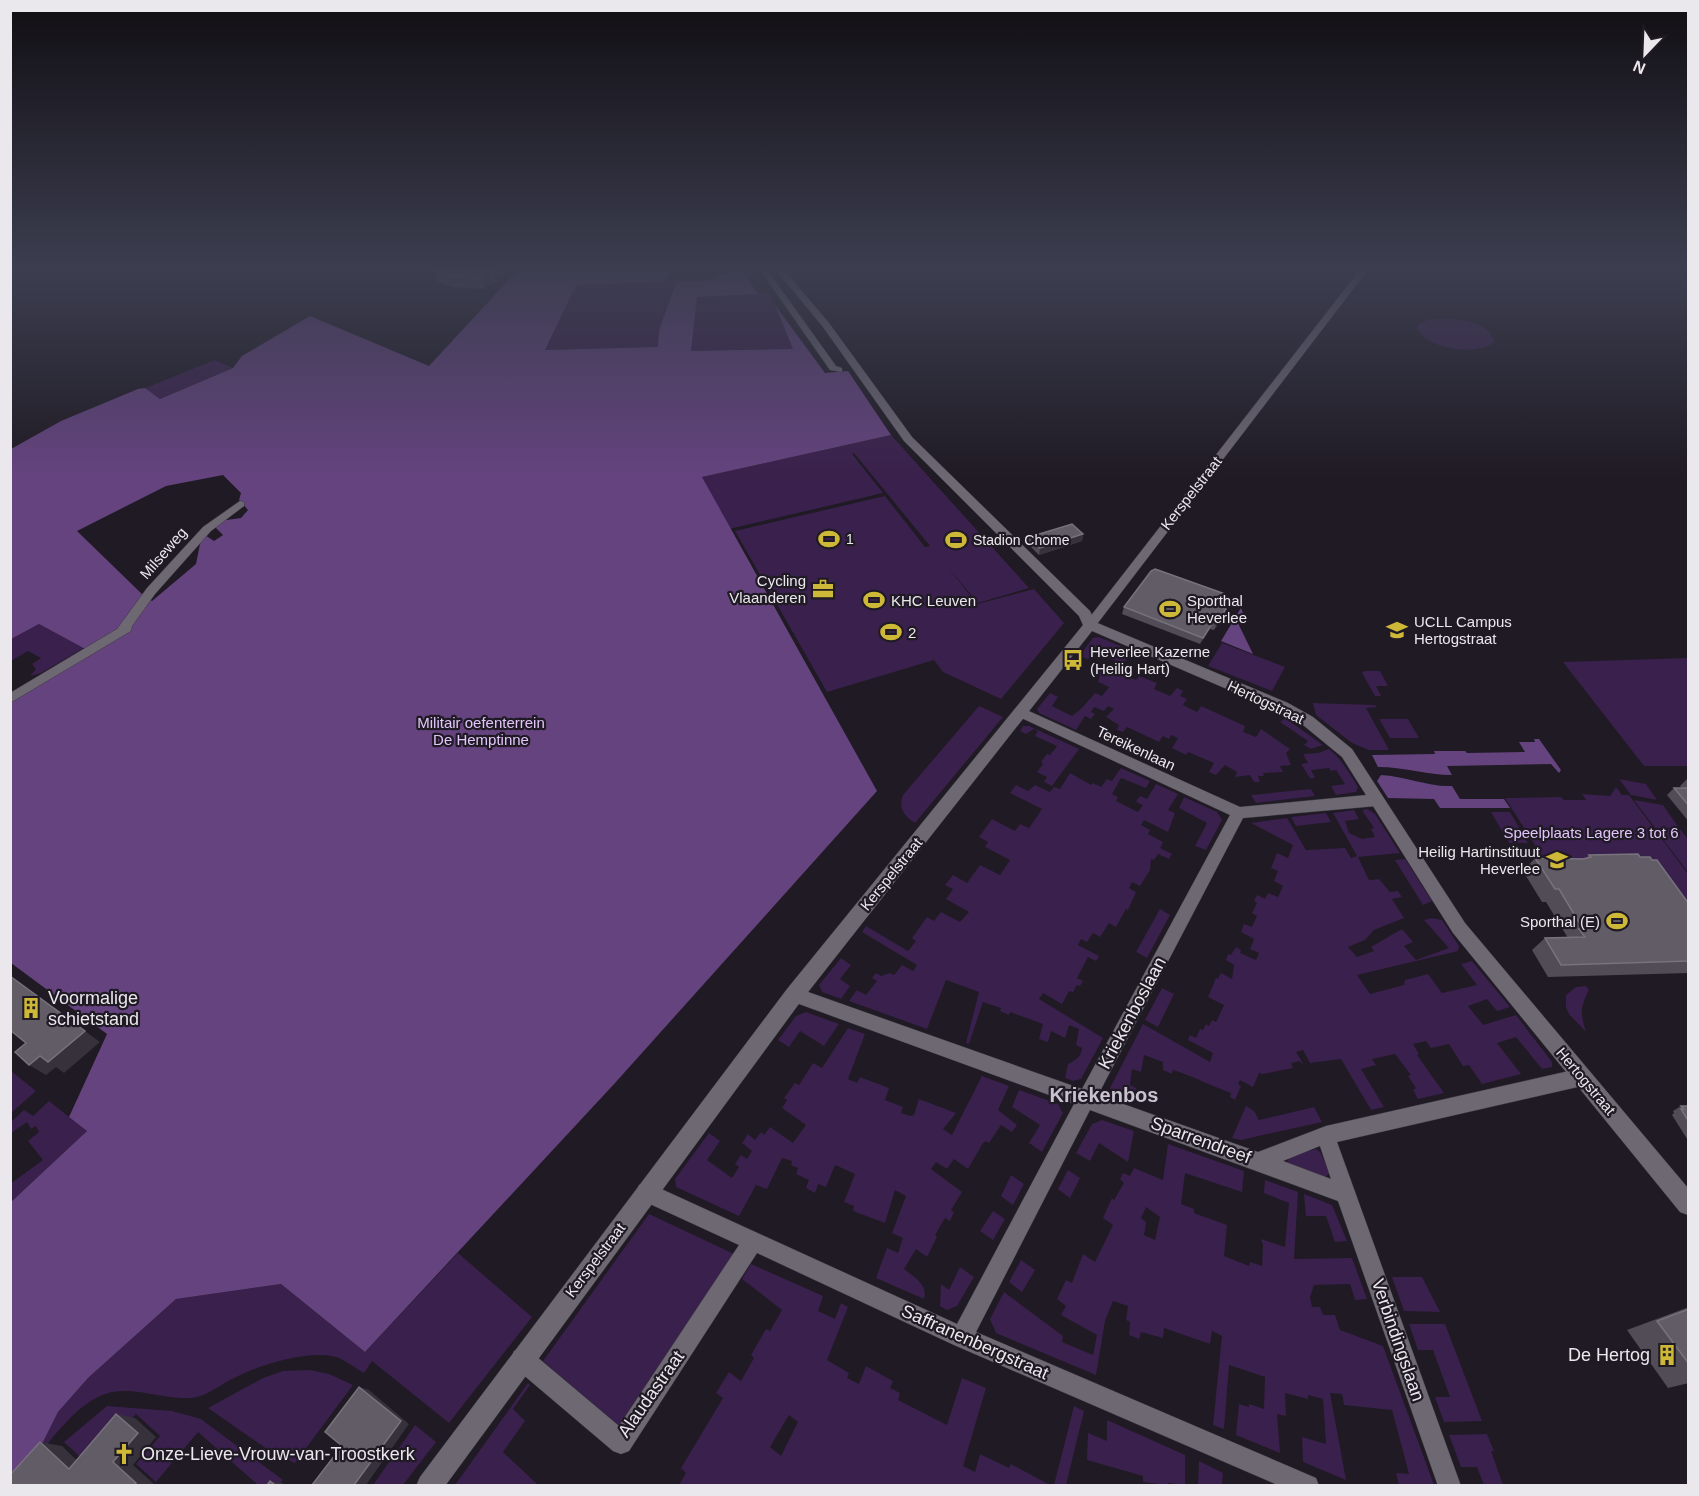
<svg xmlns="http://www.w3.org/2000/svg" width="1699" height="1496" font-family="Helvetica,sans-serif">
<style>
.green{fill:#3a204c;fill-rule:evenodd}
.forest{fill:#65437f;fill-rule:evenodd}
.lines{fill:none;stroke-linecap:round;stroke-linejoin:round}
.minor-casing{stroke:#3a373e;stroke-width:1}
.tertiary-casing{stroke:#3a373e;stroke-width:1}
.minor{fill:#6e6873;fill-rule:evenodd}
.tertiary{fill:#6e6873;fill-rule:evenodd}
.wall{fill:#514c56}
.shaded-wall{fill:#36313b}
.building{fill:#625c67;stroke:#77727c;stroke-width:1.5}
.labels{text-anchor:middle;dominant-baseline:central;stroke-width:4.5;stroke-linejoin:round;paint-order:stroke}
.far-poi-label{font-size:14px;fill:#eae7ed;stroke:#1f1a23;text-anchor:start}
.street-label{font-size:15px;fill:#eae7ed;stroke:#1f1a23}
.poi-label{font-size:15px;fill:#eae7ed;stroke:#1f1a23;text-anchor:start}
.park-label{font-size:15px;fill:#e1c4fa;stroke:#1f1a23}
.near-poi-label{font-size:18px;fill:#eae7ed;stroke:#1f1a23;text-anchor:start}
.near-street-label{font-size:18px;fill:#eae7ed;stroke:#1f1a23}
.near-neighbourhood-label{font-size:20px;font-weight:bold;fill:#c9c2cf;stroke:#1f1a23}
</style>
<rect width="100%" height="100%" fill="#1f1a23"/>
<!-- green -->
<path class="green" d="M677 281 659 330V347L544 350 576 285Z
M770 293 793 349 691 351 696 297Z
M1431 319C1450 318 1488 319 1494 341L1491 345C1471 354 1430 350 1417 329L1418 324Z
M215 360 233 368 160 399 145 388Z
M891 435 1029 588 978 603 947 566 977 604 1034 589 1064 623 1001 699 943 672 934 660 827 692 735 531 885 496 925 547 930 546 854 453 852 454 883 493 729 529 702 477Z
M39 624 84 648 41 673 30 676 36 669 32 664 41 658 28 651 11 661 10 639Z
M1099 637 1132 651 1123 664 1094 652 1088 659 1079 656 1093 638Z
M1222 643 1285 667 1272 691 1208 666Z
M1688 658V766H1644L1563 662Z
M1103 666 1136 680 1139 676 1157 683 1154 689 1170 696 1177 688 1183 691 1180 696 1187 699 1183 705 1197 712 1201 706 1245 726 1243 732 1256 737 1261 729 1290 749 1286 753 1291 765 1280 766 1283 772 1263 773 1264 776H1258L1260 782H1254L1250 775 1235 777 1237 772 1225 765 1216 775 1209 772 1214 763 1188 752 1186 755 1172 748 1178 738 1171 735 1169 739 1163 736 1159 742 1127 727 1123 732 1117 730 1119 725 1106 717 1114 709 1108 706 1104 711 1094 707 1091 712 1095 714 1091 719 1085 716 1076 730 1039 713 1037 709 1050 693 1058 697 1052 706 1072 716 1082 708 1095 693 1102 696 1109 687 1098 682 1100 675 1097 673Z
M1364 671H1380L1388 686H1376L1381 696H1375L1362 673Z
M1313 703 1375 705 1377 707 1366 708 1389 750H1369L1352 743 1316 715Z
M979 706 1003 717 915 823C904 816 898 808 903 795Z
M1285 718 1323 745 1311 749 1304 745 1308 741 1280 722Z
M1379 719H1408L1419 738H1390Z
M1023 726H1029L1079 749 1052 786 1044 782 1047 777 1037 772 1043 764 1041 762 1047 754 1050 755 1057 746 1035 736 1038 731 1034 729 1026 734 1020 731Z
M1329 749C1341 758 1350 774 1358 787L1356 792 1336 795 1331 786 1345 784 1336 770 1331 771 1329 768 1311 770 1315 778H1310L1301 764 1308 763 1303 754 1318 753Z
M1121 768 1150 781 1146 788 1121 778 1112 794 1118 797 1116 801 1138 812 1143 805 1136 802 1140 796 1147 799 1156 784 1178 794 1168 810 1175 813 1168 832 1144 820 1141 825 1150 830 1148 834 1163 842 1160 848 1172 854 1169 859 1158 854 1154 860 1151 859 1150 870 1140 886 1132 882 1129 888 1136 892 1128 910 1126 909 1116 927 1109 923 1100 937 1093 933 1087 942 1081 939 1078 945 1099 956 1096 961 1088 957 1077 978 1083 981 1080 986 1077 985 1073 992 1069 991 1062 1004 1043 993 1039 999 1103 1038 1081 1079 1073 1081 1065 1078 1068 1064C1076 1060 1081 1057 1082 1048L1076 1045 1079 1029 1069 1025 1065 1038 1051 1031 1048 1042 1039 1039 1043 1024 1010 1012 1009 1015 1000 1011 1001 1008 983 1002 969 1044 966 1043 979 992 946 980 927 1029 849 1001 857 990 866 995 877 981 872 978 876 973 881 976 890 973 894 975 902 965 913 971 917 965 862 932 866 926 908 951 916 941 912 938 927 917 934 921 941 912 960 922 969 912 946 899 953 889 945 885 953 875 967 883 980 865 1000 875 1010 860 985 847 988 842 979 837 992 819 1015 831 1020 824 1029 828 1042 809 1010 793 1016 785 1028 791 1035 785 1050 792 1054 787 1060 789 1070 773 1091 785 1093 783 1101 787 1107 779 1112 781Z
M1619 779 1646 784 1657 800 1631 795Z
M1616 787 1622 795H1629L1688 874V934L1547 864 1505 798 1561 797 1564 800H1586L1582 794 1610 796Z
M1311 789 1315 796 1256 803 1251 795Z
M1184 797 1217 812 1222 820 1206 850 1195 846 1207 823 1179 808Z
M1634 800 1663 805 1679 828H1655Z
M1367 809 1375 814 1400 853 1358 857 1369 880 1379 879 1390 892 1398 891 1402 897 1392 899 1404 918 1374 930 1365 940 1348 947 1357 957 1374 951 1371 947 1402 929 1413 942 1404 946 1416 960 1449 948 1424 920 1432 918 1442 920 1459 946 1458 951 1357 975 1370 994 1404 985 1405 980 1428 974 1442 993 1477 985 1461 964 1472 961 1510 1007 1497 1011 1487 999 1468 1006 1483 1025 1516 1015 1552 1062V1067L1542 1069 1516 1037 1497 1043 1521 1074 1482 1084 1469 1065 1463 1066 1449 1044 1431 1048 1426 1041 1413 1044 1419 1054 1417 1055 1444 1093 1418 1099 1413 1090 1416 1088 1408 1076 1411 1075 1395 1054 1372 1059 1376 1065 1361 1069 1384 1107 1371 1110 1341 1059 1310 1063 1303 1050 1296 1052 1304 1065 1299 1061 1291 1063 1293 1068 1263 1074 1259 1073 1253 1087 1240 1080 1238 1084 1241 1086 1235 1100 1230 1097 1231 1093C1211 1086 1193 1076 1173 1070L1172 1074 1163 1070V1062L1144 1055 1141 1072 1132 1069 1130 1085 1136 1088 1134 1103 1113 1096 1110 1088 1143 1024 1210 1062 1213 1053 1188 1040 1190 1035 1196 1038 1200 1029 1203 1030 1206 1024 1209 1026 1212 1020 1216 1022 1224 1005 1208 997 1216 978 1218 979 1221 973 1232 979 1234 965 1226 960 1228 954 1231 955 1236 947 1241 950 1240 953 1256 960 1259 953 1250 949 1254 939 1241 932 1244 924 1252 927 1257 916 1252 913 1257 903 1254 901 1257 895 1265 899 1268 893 1278 897 1283 886 1274 881 1278 871 1271 868 1277 853 1288 858 1293 845 1251 823 1287 818 1306 850 1345 848 1351 858 1357 856 1333 813 1354 810 1359 819 1345 821 1349 833 1362 839 1375 837 1371 829 1374 828 1362 810Z
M1491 812H1510L1528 843H1509Z
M1326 813 1331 822 1296 826 1291 817Z
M1655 829H1680L1688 839V872Z
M1405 859 1432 901 1423 905 1395 860Z
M1160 909 1170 915 1147 958 1136 952Z
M841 958 851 965 840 979 850 986 841 999 822 992 819 985Z
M1576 987 1586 986 1589 990C1580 1008 1580 1012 1586 1032L1569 1014 1566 1007V995Z
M1162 988 1174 994 1158 1027 1145 1020Z
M806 1012 839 1024 824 1046 800 1031 789 1047 778 1040 796 1016Z
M848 1028 865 1034 848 1079 857 1083 860 1077 889 1088 885 1100 903 1107 901 1113 910 1116 914 1115 919 1099 956 1113 943 1129 952 1135 982 1076 1009 1086 998 1110 1017 1125 1012 1132 1001 1125 989 1143 986 1141 983 1143 968 1169 954 1159 947 1169 936 1162 931 1169 962 1192 951 1210 954 1212 950 1221 945 1218 935 1235 937 1237 927 1257 916 1249 904 1269C915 1278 928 1284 924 1299L876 1278 887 1248 898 1253 903 1238 892 1233 906 1196 895 1190 885 1223 853 1211 854 1206 844 1202 855 1174 835 1165 826 1187 818 1184 815 1193 806 1188 809 1180 796 1174 798 1168 791 1165 792 1161 782 1158 767 1189 756 1185 739 1216 676 1187 675 1179 709 1133 720 1141 707 1160 732 1178 739 1167 735 1164 741 1155 747 1159 752 1151 742 1143 748 1134 755 1140 761 1132 764 1135 770 1127 793 1143 806 1125 782 1108 787 1100 784 1098 795 1083 799 1085 813 1063 822 1068Z
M10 1070 36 1091 11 1113H10Z
M1019 1090 1058 1104 1063 1113 1042 1152 1029 1143 1040 1125 1012 1107Z
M49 1101 87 1131 11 1202 10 1184 43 1160 28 1141 39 1132 36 1126 31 1129 27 1122 11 1133V1122L24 1110 33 1116Z
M1246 1106 1254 1111 1259 1120 1314 1107 1322 1122 1241 1140 1232 1138Z
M1102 1120 1134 1131 1128 1162 1099 1143 1090 1161 1076 1153 1092 1124Z
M1168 1144 1244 1171 1242 1192 1185 1173 1181 1204 1194 1209V1213L1227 1225 1224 1256 1249 1266 1250 1262 1262 1266 1263 1245 1261 1239 1285 1247 1289 1203 1264 1193 1265 1180 1298 1192 1294 1259 1352 1258 1367 1299 1355 1300 1350 1284 1314 1285 1310 1297 1312 1307H1320L1323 1315H1335L1340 1330 1383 1346 1434 1485H1399L1396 1473 1409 1474 1392 1410 1344 1405 1342 1394 1330 1393 1346 1480 1303 1462 1302 1437 1326 1444 1323 1399 1308 1395V1399L1285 1393 1286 1416 1277 1414 1280 1453 1236 1435 1239 1404 1249 1407V1404L1264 1409 1265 1377 1229 1365 1224 1429 1213 1425 1222 1336 1212 1331 1210 1344 1164 1328 1163 1338 1141 1332 1139 1339 1129 1335 1130 1322 1126 1320 1128 1306 1113 1301 1105 1321 1096 1375 996 1333 990 1319 1004 1292 1063 1336 1062 1342 1093 1355 1097 1335 1061 1315 1066 1306 1057 1299 1066 1280 1072 1283 1083 1254 1095 1262 1113 1225 1103 1218 1112 1198 1114 1200 1124 1183 1120 1179 1123 1173 1130 1176 1134 1168 1163 1180ZM1146 1207 1160 1217 1155 1240 1144 1235 1146 1222 1141 1218Z
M1316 1149 1320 1152 1330 1173 1324 1178 1290 1165 1287 1162 1291 1155Z
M1068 1170 1080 1178 1070 1198 1058 1189Z
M1011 1175 1024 1184 1013 1205 1001 1196Z
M1304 1194 1332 1205 1347 1241 1335 1242 1326 1216H1306Z
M993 1211 1005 1219 993 1240 980 1231Z
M649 1214 734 1254 619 1426 543 1361Z
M458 1253 532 1317 449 1423 372 1361 364 1373C355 1368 345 1360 336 1357 307 1349 256 1366 230 1380 217 1387 206 1397 190 1398 159 1400 128 1383 100 1396 74 1408 54 1437 35 1458L58 1412 88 1378 176 1299 281 1284 365 1352Z
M1021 1260 1035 1270 1022 1292 1009 1282Z
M751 1264 823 1296 818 1311 835 1319 841 1303 848 1307 827 1360 849 1373 847 1378 859 1384 866 1366 893 1381 890 1388 900 1393 898 1400 947 1425 962 1378 986 1388 963 1466 975 1472 980 1454 1009 1468 1011 1464 1050 1485H679L686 1473 681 1468 723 1398 716 1393 729 1372 741 1381 754 1358 751 1355 766 1329 770 1331 782 1310 742 1279ZM789 1415 798 1422 781 1456 770 1447Z
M960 1267 974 1277 957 1306 947 1310 940 1306 941 1284 949 1290Z
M1392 1277H1422L1440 1312 1404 1311Z
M1409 1324H1445L1482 1421 1444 1422 1435 1397H1450L1433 1350H1418Z
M310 1370 329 1374 353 1385 295 1463 274 1454 208 1408 263 1378 283 1371Z
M528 1383 530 1385 513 1409 525 1421 503 1452 538 1485H455Z
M107 1406 172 1411 201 1419 283 1480 278 1485H258L198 1432 156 1482 136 1464 160 1436 136 1414 91 1467 64 1442Z
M1074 1406 1084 1411 1066 1485H1054Z
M1107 1420 1185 1455V1485L1168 1483 1167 1485 1143 1482V1476L1087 1460 1088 1433 1107 1441Z
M415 1425 436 1442 403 1485H373Z
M1487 1434 1494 1451H1491L1503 1485H1484L1477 1467H1461L1449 1435Z
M1199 1461 1223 1473 1222 1485H1198Z"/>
<!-- forest -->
<path class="forest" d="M517 271H667L670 275 662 282 576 285 545 350 658 347 659 330 677 281H707L730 271H742L758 294 697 297 691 351 793 349 775 305 825 373 848 371 891 435 702 477 877 791 615 1083 365 1352 281 1284 176 1299 88 1378 58 1412 35 1458 11 1485V1202L87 1131 69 1117 107 1034 11 963V699L89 651 39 624 11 639V449L61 421 138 389 145 388 160 399 233 368 242 356 310 316 429 366ZM223 475 241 493 239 500 248 510 241 518 219 521 215 527 223 535 214 541 205 535 201 539 196 564 152 601 145 597 77 531 166 486Z
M1241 608 1245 618 1236 619 1253 654 1221 641Z
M1534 739H1539L1561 770 1559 773 1551 764 1447 766 1452 775C1427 775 1404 767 1378 767L1372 755 1435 754 1434 751H1465L1467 753 1525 752 1519 742H1535Z
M1381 775C1405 776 1428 787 1452 786L1460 799H1504L1510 808H1440L1434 799 1388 798 1377 781Z"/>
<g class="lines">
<defs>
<path id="minor" d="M761 271H768L836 366 842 368V372L830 370Z
M1359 271H1367L1094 628H1086L1084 625 1086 622Z
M240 501 244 502V506L211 531 155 594 132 626 131 631 10 703V693L117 629 147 588 203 527Z
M1020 707 1240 807 1377 794 1382 796 1384 800 1382 804 1377 806 1243 818 1098 1095 1258 1152 1326 1126 1582 1068 1588 1071 1591 1077 1588 1083 1582 1086 1337 1142 1461 1486H1438L1338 1201 1090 1110 976 1332 1316 1478 1319 1486H1280L954 1345 757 1253 629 1451 621 1454 613 1451 514 1367 511 1359 514 1351 522 1348 530 1351 619 1426 739 1245 639 1199 636 1192 639 1185 646 1182 957 1324 1074 1104 788 1000 786 995 788 990 794 987 1082 1089 1230 815 1015 715 1013 712 1015 709ZM1320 1146 1331 1179 1283 1161Z"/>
<path id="tertiary" d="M777 271H785L829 323 912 437 1090 611 1095 622 1288 703 1313 717 1352 749 1465 923 1688 1188V1215L1680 1212 1453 933 1342 757 1303 725 1278 711 1092 631 801 1001 445 1486H416L420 1477 787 989 1083 625 1079 616 904 441 823 327Z"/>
</defs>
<!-- minor casing -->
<use href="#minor" class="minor-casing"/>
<!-- tertiary casing -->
<use href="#tertiary" class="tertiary-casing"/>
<!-- minor -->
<use href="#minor" class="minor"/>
<!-- tertiary -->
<use href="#tertiary" class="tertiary"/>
</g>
<!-- wall -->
<path class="wall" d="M434 271H506L496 282H492L485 289 454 287 437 282Z
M1083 534 1082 541 1039 555 1028 544 1029 537Z
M1220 606 1224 615 1214 630 1210 629 1200 644 1122 614 1124 607Z
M1687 779 1689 781V822L1667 795 1674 788H1682L1680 786Z
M1589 855 1640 857 1689 904V973L1548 977 1532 950 1545 938H1568L1546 902H1542L1523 871 1535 858H1586Z
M1681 1106H1689V1142L1672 1115 1674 1113 1673 1111Z
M1689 1307V1383L1668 1388 1627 1330Z"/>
<!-- shaded-wall -->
<path class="shaded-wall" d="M489 271 492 282 485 289 481 278Z
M492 271H506L496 282Z
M1083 534 1082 541 1039 555 1040 548Z
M1226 609 1224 615 1214 630 1217 623Z
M1213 622 1210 629 1200 644 1203 638Z
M10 976 100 1042 64 1073 56 1067 46 1075 29 1065 40 1056Z
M359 1387 369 1390 409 1424 366 1485H354Z
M116 1414 135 1418 156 1437 133 1465 155 1485H134L113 1462Z
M40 1442 62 1446 89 1472 69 1469Z
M270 1481 282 1483 284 1485H275Z"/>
<!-- building -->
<path class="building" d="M434 271H493H489L481 278 451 276Z
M1072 524 1083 534 1040 548 1029 537Z
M1155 569 1225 594 1219 606 1226 609 1217 623 1213 622 1203 638 1124 607 1151 571Z
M1674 788H1689V806Z
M1638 854 1640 857H1650L1652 860H1657L1689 904V961L1561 965 1545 938 1585 937 1579 929H1583L1559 889H1555L1535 858 1583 859 1591 857 1589 855Z
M10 976 85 1031 48 1062 40 1056 29 1065 15 1052 26 1043 10 1030Z
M1681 1106H1689V1122L1681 1109H1684Z
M1689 1309V1364L1657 1321Z
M359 1387 401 1421 354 1485H312L342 1446 325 1432Z
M116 1414 138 1433 113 1462 136 1483 134 1485H10V1475L40 1442 69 1469Z
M270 1481 275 1485H267Z"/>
<!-- sky -->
<linearGradient id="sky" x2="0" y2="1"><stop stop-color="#110e13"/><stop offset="0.56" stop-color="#3c3e50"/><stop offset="1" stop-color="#3c3e50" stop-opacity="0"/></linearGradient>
<rect width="1699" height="480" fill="url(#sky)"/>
<!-- icons -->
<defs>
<symbol id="stadium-bare" viewBox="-9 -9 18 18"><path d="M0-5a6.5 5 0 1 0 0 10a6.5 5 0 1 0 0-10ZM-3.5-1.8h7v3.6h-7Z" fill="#ceb837" stroke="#1f1a23" stroke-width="2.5" paint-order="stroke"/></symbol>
<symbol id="office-bare" viewBox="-9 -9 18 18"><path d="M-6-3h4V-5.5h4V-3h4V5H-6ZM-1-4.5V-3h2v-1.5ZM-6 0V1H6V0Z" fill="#ceb837" stroke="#1f1a23" stroke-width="2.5" paint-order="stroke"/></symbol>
<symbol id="university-bare" viewBox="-9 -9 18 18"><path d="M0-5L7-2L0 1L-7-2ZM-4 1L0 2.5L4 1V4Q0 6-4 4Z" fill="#ceb837" stroke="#1f1a23" stroke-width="2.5" paint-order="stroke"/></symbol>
<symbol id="bus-bare" viewBox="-9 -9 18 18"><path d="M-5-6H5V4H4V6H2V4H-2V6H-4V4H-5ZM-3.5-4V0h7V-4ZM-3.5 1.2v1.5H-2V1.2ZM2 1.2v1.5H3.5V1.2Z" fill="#ceb837" stroke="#1f1a23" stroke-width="2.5" paint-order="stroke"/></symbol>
<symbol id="school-bare" viewBox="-9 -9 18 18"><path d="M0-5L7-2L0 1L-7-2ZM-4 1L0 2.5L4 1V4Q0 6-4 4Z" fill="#ceb837" stroke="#1f1a23" stroke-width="2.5" paint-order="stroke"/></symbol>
<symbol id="building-bare" viewBox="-9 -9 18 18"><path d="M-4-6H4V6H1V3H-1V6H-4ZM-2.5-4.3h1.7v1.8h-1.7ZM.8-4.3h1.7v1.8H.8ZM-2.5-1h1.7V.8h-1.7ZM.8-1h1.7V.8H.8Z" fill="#ceb837" stroke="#1f1a23" stroke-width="2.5" paint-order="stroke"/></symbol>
<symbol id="church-bare" viewBox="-9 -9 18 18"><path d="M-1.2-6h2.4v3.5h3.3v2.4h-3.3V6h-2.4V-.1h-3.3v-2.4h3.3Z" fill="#ceb837" stroke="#1f1a23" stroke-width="2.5" paint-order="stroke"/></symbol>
</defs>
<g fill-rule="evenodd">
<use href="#stadium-bare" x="814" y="524" width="30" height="30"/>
<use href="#stadium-bare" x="941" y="525" width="30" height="30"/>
<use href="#office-bare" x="808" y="574" width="30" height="30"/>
<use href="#stadium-bare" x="859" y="585" width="30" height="30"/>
<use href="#stadium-bare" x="1155" y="594" width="30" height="30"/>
<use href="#university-bare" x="1382" y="615" width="30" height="30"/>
<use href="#stadium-bare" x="876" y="617" width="30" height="30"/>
<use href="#bus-bare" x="1058" y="645" width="30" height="30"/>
<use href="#school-bare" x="1542" y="845" width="30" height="30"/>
<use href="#stadium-bare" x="1602" y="906" width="30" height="30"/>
<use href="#building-bare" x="16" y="993" width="30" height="30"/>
<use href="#building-bare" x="1652" y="1340" width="30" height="30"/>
<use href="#church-bare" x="109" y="1439" width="30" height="30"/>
</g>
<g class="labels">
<!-- far-poi labels -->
<g class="far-poi-label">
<text x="846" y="539">1</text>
<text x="973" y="540">Stadion Chome</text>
</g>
<!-- street labels -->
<g class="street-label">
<text transform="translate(1191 493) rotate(-52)">Kerspelstraat</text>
<text transform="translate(163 553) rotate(-49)">Milseweg</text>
<text transform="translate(1266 702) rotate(25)">Hertogstraat</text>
<text transform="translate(1136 748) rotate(25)">Tereikenlaan</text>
<text transform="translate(891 874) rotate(-51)">Kerspelstraat</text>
<text transform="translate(1586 1081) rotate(50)">Hertogstraat</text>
<text transform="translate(595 1260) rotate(-53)">Kerspelstraat</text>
</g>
<!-- poi labels -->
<g class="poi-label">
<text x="806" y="580" text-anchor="end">Cycling<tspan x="806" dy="17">Vlaanderen</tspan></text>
<text x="891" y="600">KHC Leuven</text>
<text x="1187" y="600">Sporthal<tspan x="1187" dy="17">Heverlee</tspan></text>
<text x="1414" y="621">UCLL Campus<tspan x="1414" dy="17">Hertogstraat</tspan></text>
<text x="908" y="632">2</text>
<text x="1090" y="651">Heverlee Kazerne<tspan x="1090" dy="17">(Heilig Hart)</tspan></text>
<text x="1540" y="851" text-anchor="end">Heilig Hartinstituut<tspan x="1540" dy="17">Heverlee</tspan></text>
<text x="1600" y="921" text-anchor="end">Sporthal (E)</text>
</g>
<!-- park labels -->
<g class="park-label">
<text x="481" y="722">Militair oefenterrein<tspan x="481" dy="17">De Hemptinne</tspan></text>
<text x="1591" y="832">Speelplaats Lagere 3 tot 6</text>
</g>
<!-- near-poi labels -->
<g class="near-poi-label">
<text x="48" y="998">Voormalige<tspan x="48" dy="21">schietstand</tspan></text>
<text x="1650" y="1355" text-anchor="end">De Hertog</text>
<text x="141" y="1454">Onze-Lieve-Vrouw-van-Troostkerk</text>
</g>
<!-- near-street labels -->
<g class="near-street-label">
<text transform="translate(1132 1013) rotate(-62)">Kriekenboslaan</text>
<text transform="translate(1201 1140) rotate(20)">Sparrendreef</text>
<text transform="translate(1398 1340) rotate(71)">Verbindingslaan</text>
<text transform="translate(975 1342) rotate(24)">Saffranenbergstraat</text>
<text transform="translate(651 1394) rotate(-55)">Alaudastraat</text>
</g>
<!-- near-neighbourhood labels -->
<g class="near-neighbourhood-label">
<text x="1104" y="1095">Kriekenbos</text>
</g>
</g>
<!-- border -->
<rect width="1699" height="1496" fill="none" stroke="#eae7ed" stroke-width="24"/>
<!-- north arrow -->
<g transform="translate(1645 54) rotate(203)" stroke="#1f1a23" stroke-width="4.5" paint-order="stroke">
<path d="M0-4.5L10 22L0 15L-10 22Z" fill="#eae7ed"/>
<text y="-9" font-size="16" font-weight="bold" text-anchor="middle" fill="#eae7ed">N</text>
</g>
</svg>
